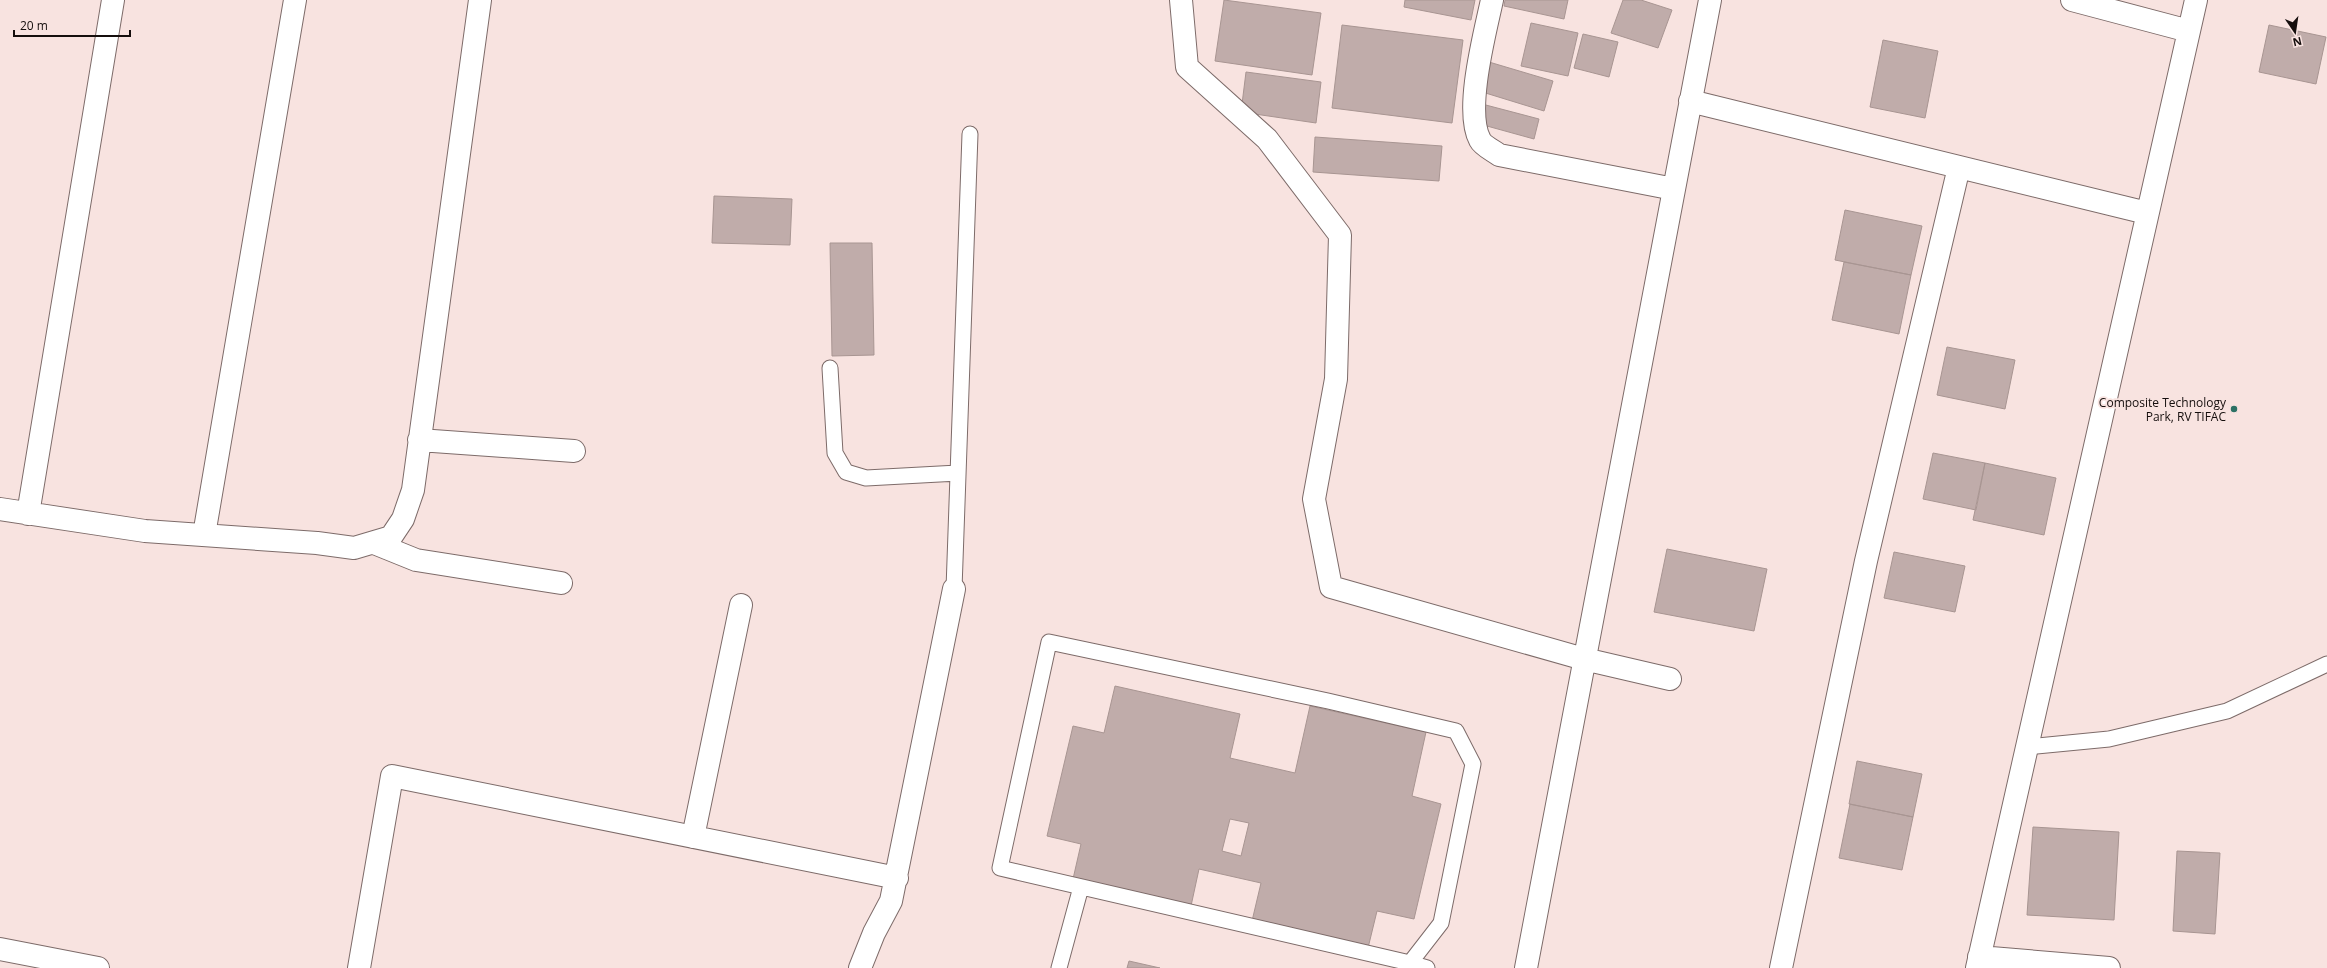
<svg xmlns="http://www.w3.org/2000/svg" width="2327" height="968" font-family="'Open Sans',sans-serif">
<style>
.building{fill:#c0acaa;stroke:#a89592;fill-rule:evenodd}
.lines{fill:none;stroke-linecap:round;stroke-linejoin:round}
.service-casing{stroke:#7d6b69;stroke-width:17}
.minor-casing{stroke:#7d6b69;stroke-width:24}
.service{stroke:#fff;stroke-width:15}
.minor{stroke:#fff;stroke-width:22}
.poi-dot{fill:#2c7165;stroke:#f8e3e0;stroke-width:1.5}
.labels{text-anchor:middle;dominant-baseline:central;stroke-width:3.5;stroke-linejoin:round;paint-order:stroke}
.poi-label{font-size:12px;fill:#150e0d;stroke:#f8e3e0;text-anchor:end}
</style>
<rect width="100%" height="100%" fill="#f8e3e0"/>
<!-- building -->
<path class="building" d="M1224 0 1321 13 1312 75 1215 61Z
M1405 0H1475L1471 20 1404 7Z
M1505 0H1568L1564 19 1504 6Z
M1623 0H1641L1672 10 1658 48 1611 33Z
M1531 23 1578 33 1568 76 1521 66Z
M1342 25 1463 40 1452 123 1332 108Z
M2269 25 2326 37 2316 84 2259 72Z
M1583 34 1618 42 1609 77 1574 68Z
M1883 40 1938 51 1925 118 1870 107Z
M1489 62 1553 81 1544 111 1479 91Z
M1246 72 1321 82 1316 123 1241 112Z
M1482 104 1539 119 1534 139 1476 123Z
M1315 137 1442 146 1439 181 1313 172Z
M714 196 792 199 790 245 712 243Z
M1845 210 1922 226 1911 275 1835 260Z
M830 243H872L874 355 832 356Z
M1844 262 1911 275 1899 334 1832 320Z
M1947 347 2015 360 2005 409 1937 395Z
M1933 453 1985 463 1976 510 1923 499Z
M1985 463 2056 478 2044 535 1973 520Z
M1667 549 1767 569 1754 631 1654 612Z
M1894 552 1965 566 1955 612 1884 598Z
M1115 686 1240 714 1230 758 1295 773 1310 706 1426 732 1412 796 1441 804 1414 919 1377 911 1368 948 1252 921 1261 883 1199 869 1191 906 1073 879 1081 844 1047 836 1073 726 1104 733ZM1230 819 1249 823 1241 856 1222 851Z
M1857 761 1922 774 1913 817 1849 804Z
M1850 804 1913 817 1902 870 1839 858Z
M2033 827 2119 832 2114 920 2027 915Z
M2177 851 2220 853 2215 934 2173 931Z
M1129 961 1160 968H1127Z"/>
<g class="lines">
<defs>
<path id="service" d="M830 368 835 453 846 472 866 478 958 473
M954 589 970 134
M1049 642 1328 701 1456 731 1473 764 1441 923 1410 963 1000 868Z
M2026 747 2109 739 2227 711 2327 664
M1059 968 1081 887
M1409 968 1410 963 1427 968"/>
<path id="minor" d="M1181 0 1187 67 1267 139 1340 235 1336 379 1314 499 1331 587 1584 659 1670 679
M1492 0C1485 33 1464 111 1480 140 1483 146 1494 151 1499 155L1674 189
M2072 0 2189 31
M1690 101 2147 213
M419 440 574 451
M0 509 145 531 317 543 354 548 391 537 403 519 413 490 480 0
M28 514 113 0
M204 535 295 0
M374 543 416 560 561 583
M693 837 741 605
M0 949 98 968
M1979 957 2109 968
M359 968 392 776 897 878
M860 968 874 933 891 901 954 589
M1526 968 1710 0
M1781 968 1866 561 1959 167
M1977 968 2196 0"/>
</defs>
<!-- service casing -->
<use href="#service" class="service-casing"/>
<!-- minor casing -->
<use href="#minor" class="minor-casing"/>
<!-- service -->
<use href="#service" class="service"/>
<!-- minor -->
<use href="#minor" class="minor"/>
</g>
<!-- markers -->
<circle class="poi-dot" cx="2234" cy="409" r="4"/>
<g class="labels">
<!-- poi labels -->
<g class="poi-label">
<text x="2226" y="402">Composite Technology<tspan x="2226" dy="14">Park, RV TIFAC</tspan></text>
</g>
</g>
<!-- north arrow -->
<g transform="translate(2295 32) rotate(167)" stroke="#f8e3e0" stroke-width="3" paint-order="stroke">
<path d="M0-3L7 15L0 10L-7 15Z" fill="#150e0d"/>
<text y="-6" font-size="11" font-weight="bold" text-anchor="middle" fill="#150e0d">N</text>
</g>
<!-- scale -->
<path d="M14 30v6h116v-6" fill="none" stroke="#150e0d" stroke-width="2"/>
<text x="20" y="30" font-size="12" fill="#150e0d" stroke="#f8e3e0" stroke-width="3" paint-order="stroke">20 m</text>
</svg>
